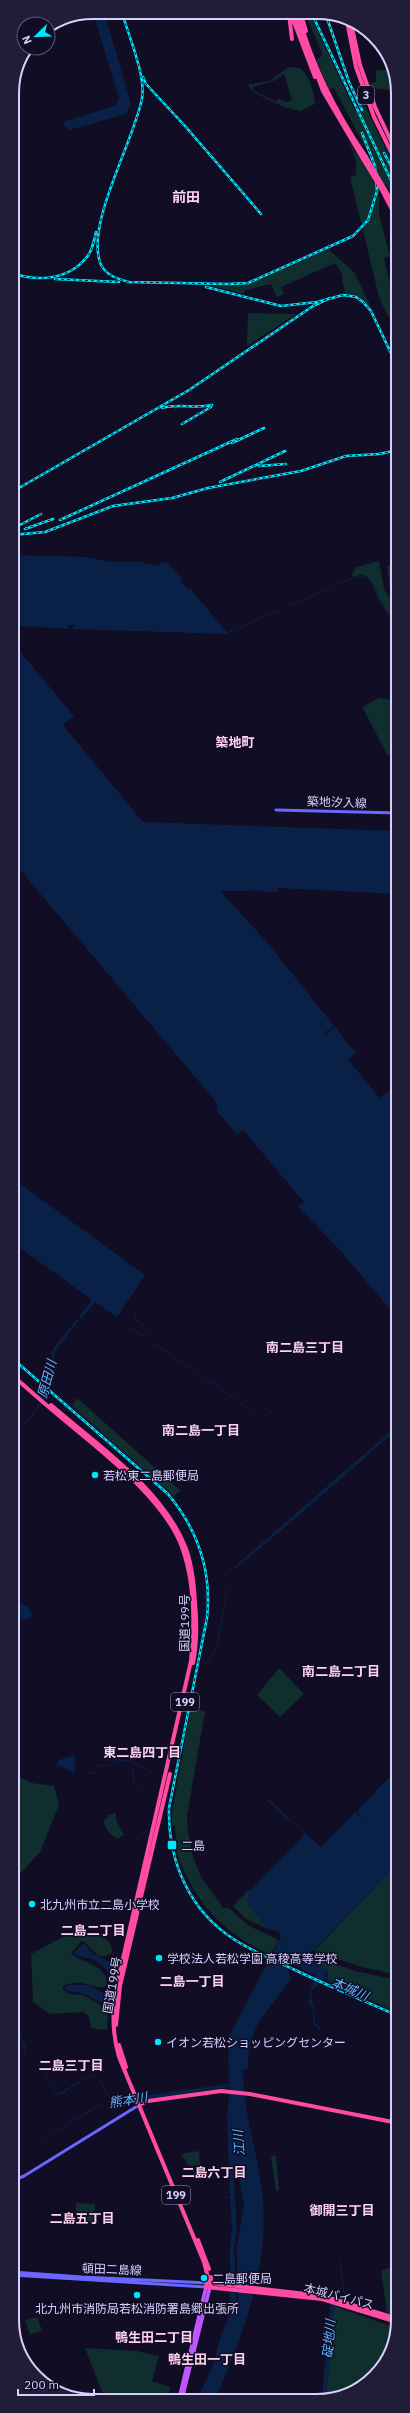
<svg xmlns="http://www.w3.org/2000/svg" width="410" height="2413" font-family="'IBM Plex Sans','Noto Sans JP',sans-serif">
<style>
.green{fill:#102e2d;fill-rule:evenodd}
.water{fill:#092147}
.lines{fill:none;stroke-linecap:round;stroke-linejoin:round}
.stream{stroke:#092147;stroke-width:1}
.river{stroke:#092147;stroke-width:4.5}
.secondary{stroke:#6967ff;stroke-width:3}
.primary{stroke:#be57ff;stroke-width:3.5}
.highway{stroke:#ff4ba4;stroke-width:4}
.rail-casing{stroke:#00e5fb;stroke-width:2.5}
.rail{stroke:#110d24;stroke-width:1;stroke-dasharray:3;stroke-linecap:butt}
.highway-bridge{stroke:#ff4ba4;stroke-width:4}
.poi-dot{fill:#00e5fb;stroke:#110d24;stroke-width:1.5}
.labels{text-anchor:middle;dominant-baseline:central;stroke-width:3;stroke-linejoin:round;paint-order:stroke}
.shield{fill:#110d24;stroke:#9a96bd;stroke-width:1}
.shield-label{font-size:11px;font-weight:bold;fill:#d5d0ff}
.street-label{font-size:12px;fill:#d5d0ff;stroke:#110d24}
.poi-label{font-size:12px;fill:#d5d0ff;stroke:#110d24;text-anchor:start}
.neighbourhood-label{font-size:13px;font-weight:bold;fill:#ffd2ef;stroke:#110d24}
.water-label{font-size:13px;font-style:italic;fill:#5eb7ff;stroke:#110d24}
.quarter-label{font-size:14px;font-weight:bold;fill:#ffd2ef;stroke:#110d24}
.rim{fill:none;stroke:#d5d0ff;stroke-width:2}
</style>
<rect width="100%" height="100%" fill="#110d24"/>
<!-- green -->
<path class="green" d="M305 14H310L355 111 365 106 398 174V207L386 184 379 188V215L390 256 384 258 392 292 398 291V317L389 318 379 297 350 177 356 175V159L348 141 374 179 376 168 334 88 329 90 316 60 323 55Z
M289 67 300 68C311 78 313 90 315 104L300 111 284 107 253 92 248 85 269 81ZM284 73 292 100 287 102 278 99 277 102 254 91 252 87 276 80Z
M376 70H391L398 91 372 88 371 83 376 82Z
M328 249 354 272 372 309 359 297 345 294 341 272 335 263 281 287 284 294 277 297 271 284 245 290 243 294 213 286 249 284Z
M248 313 296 314 247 346Z
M379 561 384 589 398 609V621C392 616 387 612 383 605 375 593 373 568 353 577L352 575 356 567Z
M398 561V593L390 589 387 566Z
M379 698 398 701V751L388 756 362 707Z
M77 1398 181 1491 173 1496 72 1406Z
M279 1668 304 1694 280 1717 257 1695Z
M191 1707 205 1712 187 1816 188 1832 193 1857 201 1877 223 1908H229L249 1926 279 1940 270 1955C219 1930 194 1902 175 1848H177L175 1826 172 1825V1811Z
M12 1773 31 1783 54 1786 59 1805 40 1852 21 1873 12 1874Z
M116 1813V1820L124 1835 117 1839 109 1833 103 1822 109 1815Z
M398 1863V1975L362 1967 314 1951Z
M248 1891V1904L268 1929 246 1919 233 1906Z
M85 1931C96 1934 114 1939 112 1953 96 1964 91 1944 82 1941L71 1953C82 1964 111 1965 106 1987 94 1990 83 1977 63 1986V1990L69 1994 83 1995 100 2004 108 2016 107 2030 91 2028 89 2016 83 2012 50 2014 33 2002 31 1954 68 1934Z
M310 1955 355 1971 398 1980V2013L328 1981 327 1969 311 1958Z
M199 2151 200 2165 189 2166 181 2154Z
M273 2155 276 2156 279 2190 276 2191 271 2157Z
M76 2203 95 2204 94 2224 75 2223Z
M398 2264V2317L387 2313 381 2271Z
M334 2306 396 2328C387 2374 369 2388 324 2400Z
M37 2317 42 2330 30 2335 25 2320Z
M85 2348 137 2351 159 2356 152 2381 170 2387 168 2399H105Z"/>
<!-- water -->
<path class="water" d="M93 12H104L131 104 126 114 69 130 62 122 115 106 119 99Z
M12 555 87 557 111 562H143L144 564 159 565 160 562 168 563 183 580 181 582 188 590 190 588 228 634 72 629 75 625H68V629L37 627V624L36 627 20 626V624L18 626H12Z
M12 642 74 716 63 725 143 822 398 831V894L278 888 277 892 252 891 250 887V891H220L266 941 334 1026 325 1032 326 1034 335 1027 356 1053 349 1059 345 1055 348 1060 380 1098 389 1091 398 1102V1319L339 1249 298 1207 304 1202 243 1130 237 1134 216 1110 218 1106 216 1102 12 860Z
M12 1178 145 1275 117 1317 95 1302 81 1319 79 1317 92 1300 12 1242Z
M77 1319 79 1321 55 1351 46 1398 30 1419 12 1439 34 1412 44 1396 53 1349Z
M398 1425V1429C376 1447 229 1580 217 1579L226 1574Z
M22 1603 30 1609 32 1616C27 1622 19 1618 12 1619L14 1607Z
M75 1755V1774L64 1767 56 1765 59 1760Z
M398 1768V1863L309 1955 327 1969 328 1971 325 1973 329 1979 398 2011 323 1978 318 1986 312 1989C310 2002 316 2010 315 2023L321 2028 320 2030 313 2024 314 2012 309 2003 311 1988 316 1976 291 1963 287 1968 291 1979C269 2012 247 2024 248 2068L243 2071C243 2111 257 2151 262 2191 271 2264 243 2334 215 2400H197L212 2367 221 2336 231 2311 238 2304 237 2246 244 2205 238 2173 235 2175 234 2182 237 2230 234 2246 236 2301 234 2304H230V2248L232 2229 230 2198H210L230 2197 227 2114 230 2087 148 2099 106 2102 12 2159 95 2107 111 2100 99 2080 90 2076 58 2096 39 2065 26 2057C24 2047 21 2039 17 2029L12 2028 18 2029 25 2045 26 2057 39 2064 58 2094 90 2075 100 2080 112 2100 229 2084 228 2038 281 1937 280 1933 267 1928 248 1904V1891L234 1903 247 1890 252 1889 305 1834 265 1799 270 1800 295 1824 302 1817 295 1824 321 1847 355 1812 363 1819 357 1811Z
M84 1943 93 1954 117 1965 115 1974 107 1972C101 1959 87 1958 75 1955L74 1953Z
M69 1985H89L108 1996 107 2011 104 2012 103 2003 85 1994 65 1990V1987Z"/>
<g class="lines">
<!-- stream -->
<path class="stream" d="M227 633 357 576C376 577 374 593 382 606 386 612 392 617 398 622
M135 1314 136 1320 151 1331
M128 1326 144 1337
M152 1342 196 1372
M203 1377 252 1411
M261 1405 273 1414
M72 1406 173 1496
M70 1409 170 1498
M275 1415 283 1421
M171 1499C187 1521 202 1546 205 1574
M209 1573 211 1574
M199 1650 205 1614 206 1589
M204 1666 217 1647 227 1588
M112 1763 118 1760 132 1761
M134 1763 155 1775
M133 1770 134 1785 141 1793
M87 1773 94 1774 98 1766 109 1765
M141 1835 151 1828
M134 1840 140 1835
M131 1843 132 1841
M340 2261 345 2299"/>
<!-- river -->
<path class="river" d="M324 2400 332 2306 345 2299"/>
<!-- secondary -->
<path class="secondary" d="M276 810 398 813
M12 2181 24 2176 139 2105
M12 2272 82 2277 208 2283
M12 2275 206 2287"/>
<!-- primary -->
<path class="primary" d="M179 2399 206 2287
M182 2399 211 2283"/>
<!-- highway -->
<path class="highway" d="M289 14 292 39
M291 14 315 77
M295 14 323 91 363 159
M298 14C312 66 336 113 366 157
M301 14 306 31
M347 21 356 67 374 117 398 166
M351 23 360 65 375 107 398 156
M12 1375C29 1390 46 1405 63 1419 102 1452 164 1498 182 1547 195 1583 195 1624 191 1661L117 1985C112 2009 112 2033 119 2057L204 2262 208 2278 206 2287 322 2299 397 2322
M51 1405C96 1444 160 1487 184 1544 192 1562 194 1583 195 1603 197 1623 197 1643 193 1663
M116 2025 120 1986 170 1774
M119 2045 126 2067
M139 2105 148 2101 221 2091 250 2094 398 2123
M198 2240 209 2269
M211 2277V2283L323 2296 398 2319"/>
<defs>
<path id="rail" d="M122 12C128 35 146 75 142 98 135 140 84 225 101 265 107 276 118 279 129 282L228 284 248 283 353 236 368 220 377 191 375 166 362 133
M312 14 398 195
M326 15 349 82 362 110
M143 77 146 84 185 126 261 214
M384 153 398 179
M12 273C37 282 68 280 86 258 92 252 94 241 96 232
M55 279 119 282
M206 287 281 306 317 302 343 295 356 297 363 302 371 311 398 368
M162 408C178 403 196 409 212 405
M182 424 211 407
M232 443 264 428
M259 466 286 464
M220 482 285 451
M12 492 189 390 313 306 330 298
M60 520 237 439
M12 529 41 514
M25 529 53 519
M12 535 45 532 113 506 172 498 208 488 301 471 346 456 379 454 398 450
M12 1358 168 1494C198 1530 212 1571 207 1618L169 1808C168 1861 189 1911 235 1940 254 1952 275 1961 295 1970 329 1986 364 2001 398 2016"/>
</defs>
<!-- rail casing -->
<use href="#rail" class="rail-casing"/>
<!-- rail -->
<use href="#rail" class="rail"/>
<!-- highway-bridge -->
<path class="highway-bridge" d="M366 157 398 212
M363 159 382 190 398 221"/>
</g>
<!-- markers -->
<g class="poi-dot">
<circle cx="95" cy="1475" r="4"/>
<rect x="167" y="1840" width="10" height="10" rx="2"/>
<circle cx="32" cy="1904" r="4"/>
<circle cx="159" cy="1958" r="4"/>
<circle cx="158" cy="2042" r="4"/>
<circle cx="204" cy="2278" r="4"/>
<circle cx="137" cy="2295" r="4"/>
</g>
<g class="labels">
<!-- shield labels -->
<g class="shield">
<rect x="358" y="86" width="16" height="18" rx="3"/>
<rect x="171" y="1693" width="28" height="18" rx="3"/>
<rect x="162" y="2186" width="28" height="18" rx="3"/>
</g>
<g class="shield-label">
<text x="366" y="95">3</text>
<text x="185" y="1702">199</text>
<text x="176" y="2195">199</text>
</g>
<!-- street labels -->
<g class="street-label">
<text transform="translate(337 802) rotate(2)">築地汐入線</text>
<text transform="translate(184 1623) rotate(-90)">国道199号</text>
<text transform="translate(112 1985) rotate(-80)">国道199号</text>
<text transform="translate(112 2269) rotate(2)">頓田二島線</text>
<text transform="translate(339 2296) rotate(14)">本城バイパス</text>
</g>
<!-- poi labels -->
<g class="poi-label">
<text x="103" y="1475">若松東二島郵便局</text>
<text x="181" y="1845">二島</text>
<text x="40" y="1904">北九州市立二島小学校</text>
<text x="167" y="1958">学校法人若松学園 高稜高等学校</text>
<text x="166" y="2042">イオン若松ショッピングセンター</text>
<text x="212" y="2278">二島郵便局</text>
<text x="137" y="2308" text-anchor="middle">北九州市消防局若松消防署島郷出張所</text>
</g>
<!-- neighbourhood labels -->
<g class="neighbourhood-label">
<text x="235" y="742">築地町</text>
<text x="305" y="1347">南二島三丁目</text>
<text x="201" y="1430">南二島一丁目</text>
<text x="341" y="1671">南二島二丁目</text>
<text x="142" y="1752">東二島四丁目</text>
<text x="93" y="1930">二島二丁目</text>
<text x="192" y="1981">二島一丁目</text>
<text x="71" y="2065">二島三丁目</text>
<text x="214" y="2172">二島六丁目</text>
<text x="342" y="2210">御開三丁目</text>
<text x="82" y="2218">二島五丁目</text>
<text x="154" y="2337">鴨生田二丁目</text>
<text x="207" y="2359">鴨生田一丁目</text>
</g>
<!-- water labels -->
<g class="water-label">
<text transform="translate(47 1379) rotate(-75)">原田川</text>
<text transform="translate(350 1989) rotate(23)">本城川</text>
<text transform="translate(128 2100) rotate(-9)">熊本川</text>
<text transform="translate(239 2143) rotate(-95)">江川</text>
<text transform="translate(329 2339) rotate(-85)">碇地川</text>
</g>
<!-- quarter labels -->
<g class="quarter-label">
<text x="186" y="197">前田</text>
</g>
</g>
<!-- crop -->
<path d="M0 0H410V2413H0ZM93 19H317A74 74 0 0 1 391 93V2320A74 74 0 0 1 317 2394H93A74 74 0 0 1 19 2320V93A74 74 0 0 1 93 19Z" fill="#211d36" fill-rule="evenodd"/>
<path class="rim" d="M93 19H317A74 74 0 0 1 391 93V2320A74 74 0 0 1 317 2394H93A74 74 0 0 1 19 2320V93A74 74 0 0 1 93 19Z"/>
<!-- north arrow -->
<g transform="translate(36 36) rotate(247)"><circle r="19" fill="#110d24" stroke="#5f5b7c"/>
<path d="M0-3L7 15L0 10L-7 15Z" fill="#00e5fb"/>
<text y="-6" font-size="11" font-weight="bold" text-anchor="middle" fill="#d5d0ff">N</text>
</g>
<!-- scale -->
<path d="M18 2389v6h76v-6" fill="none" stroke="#d5d0ff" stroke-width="2"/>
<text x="24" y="2389" font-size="12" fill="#d5d0ff" stroke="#110d24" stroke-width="3" paint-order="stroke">200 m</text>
</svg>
